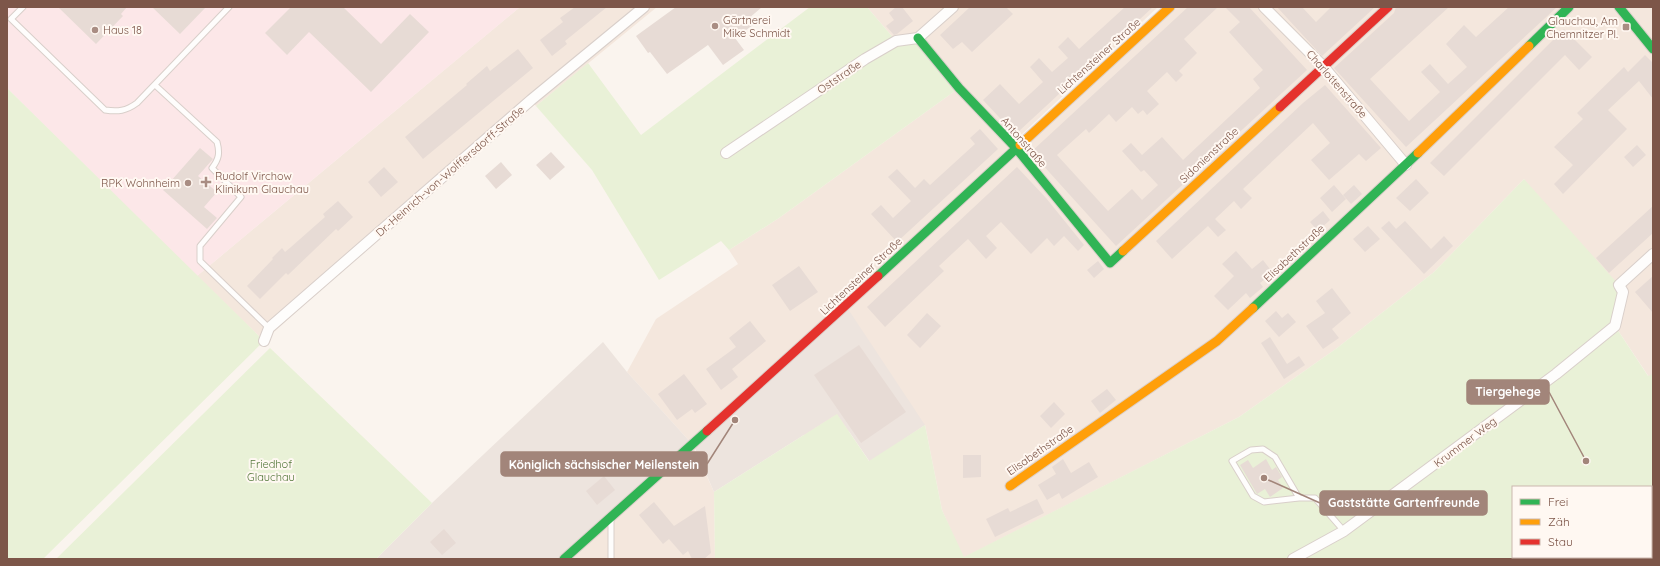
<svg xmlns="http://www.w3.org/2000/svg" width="1660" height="566" font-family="Quicksand,sans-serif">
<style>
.residential{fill:#f4e7dd}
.industrial{fill:#ede4de}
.medical{fill:#fce7e8}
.green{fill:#e9f1d7;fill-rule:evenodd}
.building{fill:#e7dbd5}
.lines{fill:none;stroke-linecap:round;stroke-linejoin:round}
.lane-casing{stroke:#d9cfca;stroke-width:7}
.street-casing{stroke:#d9cfca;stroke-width:12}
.fast-casing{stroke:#dbd0cb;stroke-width:11}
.slow-casing{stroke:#dbd0cb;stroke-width:11}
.jam-casing{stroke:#dbd0cb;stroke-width:11}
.lane{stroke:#fefdfc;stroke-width:5}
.street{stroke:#fefdfc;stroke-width:10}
.fast{stroke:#30b455;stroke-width:9}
.slow{stroke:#ff9f0a;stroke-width:9}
.jam{stroke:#e5322d;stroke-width:9}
.poi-dot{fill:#a98d83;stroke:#fff8f2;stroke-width:1.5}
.labels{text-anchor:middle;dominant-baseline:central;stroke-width:4;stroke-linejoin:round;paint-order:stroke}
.poi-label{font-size:11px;fill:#7d5649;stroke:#fff8f2;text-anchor:start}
.street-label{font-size:11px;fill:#7d5649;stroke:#fff8f2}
.park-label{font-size:11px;fill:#53773a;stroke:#fff8f2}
.leader{fill:none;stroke:#a2857a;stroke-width:1.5}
.callout-dot{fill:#a2857a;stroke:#fff8f2;stroke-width:1.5}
.callout{fill:#a2857a;stroke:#a2857a;stroke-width:1.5}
.callout-label{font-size:12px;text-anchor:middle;font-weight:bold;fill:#fff}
</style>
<rect width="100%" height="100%" fill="#faf4ee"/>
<!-- residential -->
<path class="residential" d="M520 7H657L536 106 531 100 264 341 197 276Z
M867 7H1158L1005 150 1170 7H1653V374L1649 377 1615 326 1524 179 1434 272 1337 348 1239 417 963 558 942 510 925 425 692 444 714 492 715 559H564L692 444 627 372 656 319 738 264 729 250 779 218 959 88 896 41Z"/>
<!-- industrial -->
<path class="industrial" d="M846 306 925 425 870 462 837 414 714 492 693 444 564 559H376L432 503 603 342 627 372 692 444Z"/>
<!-- medical -->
<path class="medical" d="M7 7H520L197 276 7 88Z"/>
<!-- green -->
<path class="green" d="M810 7H867L896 41 918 38 959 88 779 218 729 250 721 241 659 280 592 170 536 106 588 63 641 135Z
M7 88 264 341 43 559H7Z
M1524 179 1619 285 1615 326 1648 376 1653 374V559H715L714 492 837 414 869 461 925 425 942 510 964 557 1239 417 1337 348 1434 272ZM1513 487H1651V557H1513Z
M270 348 432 503 376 559H56Z"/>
<!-- building -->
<path class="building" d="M58 7H127L121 14 123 16 96 44Z
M152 7H206L180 34Z
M291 7H343L381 44 410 14 429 32 371 92 309 32 287 55 265 33Z
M575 7H607L565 41 567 44 552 56 540 40 563 22 560 18Z
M676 7H762L748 19 753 25 735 38 744 50 723 65 708 45 667 74 650 52 648 53 636 36Z
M896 7H902L913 21 897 34 894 35 886 26 894 20 889 13Z
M970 7H1006L1013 14 972 52 962 42 953 49 940 35Z
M1125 7H1153L1018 132H1013L983 100 1000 84 1019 104 1043 82 1030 67 1039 58 1052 72 1068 58 1058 47 1068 37 1079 49Z
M1188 7H1218L1184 39 1197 53 1179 71 1183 75 1176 82 1167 72 1147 91 1159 104 1147 115 1143 110 1138 114 1132 107 1116 122 1109 114 1089 133 1086 129 1057 155 1108 211 1132 189 1142 200 1158 185 1144 170 1141 172 1122 151 1131 143 1142 155 1162 137 1183 160 1260 88 1253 79 1263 70 1229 32 1240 22 1225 7H1249L1307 70 1116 246 1031 152Z
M1277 7H1302L1316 22 1331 7H1375L1322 56Z
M1396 7H1449L1370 79 1409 121 1440 92 1421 72 1430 64 1448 84 1467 67 1446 44 1464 25 1476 37 1509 7H1557L1406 147 1334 68 1394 13Z
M1564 29 1592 57 1579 70 1565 55 1444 176 1430 163Z
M518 49 533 68 423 159 405 137 467 85 466 84 487 66 490 71Z
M1645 55 1653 63V99L1639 81 1608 110 1627 129 1563 194 1554 184 1573 165 1554 147 1583 119 1577 113 1624 67 1628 72Z
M1325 85 1381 148 1366 161 1359 154 1329 180 1311 160 1330 143 1313 123 1243 189 1252 198 1241 209 1234 201 1215 219 1226 230 1218 237 1208 226 1172 259 1156 241 1303 103Z
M980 129 998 149 897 242 871 214 881 205 893 218 911 201 888 177 897 169 915 188 924 179 930 185 975 144 970 138Z
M1637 145 1646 155 1633 167 1624 157Z
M200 148 213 159 198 176 217 192 204 207 217 218 207 229 163 190Z
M551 152 565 167 550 180 536 165Z
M501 162 512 175 496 189 485 176Z
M384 167 398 182 381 197 368 182Z
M1017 167 1046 198 1084 245 1078 251 1064 236 1054 246 1047 238 1031 254 1001 222 986 236 997 248 986 259 968 239 939 266 944 271 885 327 867 307Z
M1416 179 1429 193 1410 211 1396 198Z
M1334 185 1346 199 1332 212 1320 198Z
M1354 185 1362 194 1351 204 1343 195Z
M338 201 353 217 338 231 336 229 288 275 286 273 260 299 247 286 273 259 272 258 282 248 285 252 291 247 325 217 323 214Z
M1653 206V233L1609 273 1596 258Z
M1323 211 1330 220 1318 231 1310 222Z
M1389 221 1396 229 1405 221 1431 249 1444 236 1453 246 1424 274 1381 228Z
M1368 226 1380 239 1365 252 1353 239Z
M1236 251 1252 269 1263 260 1273 273 1260 283 1263 287 1250 298 1246 293 1228 310 1214 296 1234 276 1222 264Z
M1098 261 1104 269 1094 278 1087 270Z
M799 266 818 292 790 311 772 285Z
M1653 276V313L1635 292Z
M1332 288 1351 313 1332 329 1339 338 1323 349 1306 326 1325 313 1316 301Z
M1276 311 1282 318 1288 313 1296 322 1279 337 1265 321Z
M927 313 941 326 920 348 907 335Z
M750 321 766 341 732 369 738 377 721 390 706 369 736 347 729 338Z
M1270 337 1287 364 1299 356 1305 365 1284 379 1261 343Z
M859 345 906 412 861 443 814 375Z
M684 374 707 404 695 413 692 409 677 420 658 394Z
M1107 389 1116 400 1100 413 1091 401Z
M1054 402 1065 414 1051 428 1040 416Z
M963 455H981V477L963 478Z
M1063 459 1071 473 1089 462 1098 477 1062 499 1059 493 1047 500 1038 485 1056 474 1052 467Z
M1266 459 1272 470 1276 467 1282 477 1278 480 1283 488 1270 497 1265 489 1257 494 1240 465 1248 460 1253 468Z
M604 476 615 490 597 505 586 491Z
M1037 499 1044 513 995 537 986 519 1008 508 1010 512Z
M654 502 674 526 705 506 711 553 704 559H692L688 551 683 555 669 539 663 544 639 515Z
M444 529 456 543 442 555 430 542Z"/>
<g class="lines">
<defs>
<path id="lane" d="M23 7 11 19 105 110C118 112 126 111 137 103L229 7
M155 85 217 142C220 153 219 159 212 168L241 197 200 246V261L269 328
M1299 498 1264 502 1253 496 1232 461 1251 450 1263 449 1275 457 1299 498H1315L1344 531
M611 559V521"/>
<path id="street" d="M1264 7 1323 66 1406 165
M726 153 865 59 896 41 918 38 953 7
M264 341 269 328 531 100 644 7
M1293 559 1344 531 1556 374 1615 326 1623 292 1619 285 1653 254"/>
<path id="fast" d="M1619 7 1653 49
M918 38 959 88 1016 148 1110 263 1123 251
M1529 46 1569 7
M878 276 1020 145
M1253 308 1418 153
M564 559 707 431"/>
<path id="slow" d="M1020 145 1170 7
M1418 153 1529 46
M1123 251 1280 107
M1010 486 1217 341 1253 308"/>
<path id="jam" d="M1280 107 1388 7
M707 431 878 276"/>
</defs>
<!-- lane casing -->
<use href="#lane" class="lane-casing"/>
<!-- street casing -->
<use href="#street" class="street-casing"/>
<!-- fast casing -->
<use href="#fast" class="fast-casing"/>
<!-- slow casing -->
<use href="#slow" class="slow-casing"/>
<!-- jam casing -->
<use href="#jam" class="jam-casing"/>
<!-- lane -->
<use href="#lane" class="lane"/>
<!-- street -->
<use href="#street" class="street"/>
<!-- fast -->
<use href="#fast" class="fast"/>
<!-- slow -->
<use href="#slow" class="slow"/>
<!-- jam -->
<use href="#jam" class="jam"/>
</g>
<!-- markers -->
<g class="poi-dot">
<circle cx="715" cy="26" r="4"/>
<rect x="1622" y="23" width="8" height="8" rx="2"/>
<circle cx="95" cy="30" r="4"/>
<path d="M204 176h4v4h4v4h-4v4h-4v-4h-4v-4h4z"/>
<circle cx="188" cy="183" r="4"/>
</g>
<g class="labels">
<!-- poi labels -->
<g class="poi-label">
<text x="723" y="20">Gärtnerei<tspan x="723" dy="13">Mike Schmidt</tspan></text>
<text x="1618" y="21" text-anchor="end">Glauchau, Am<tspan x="1618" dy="13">Chemnitzer Pl.</tspan></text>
<text x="103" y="30">Haus 18</text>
<text x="215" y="176">Rudolf Virchow<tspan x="215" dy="13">Klinikum Glauchau</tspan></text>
<text x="180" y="183" text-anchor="end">RPK Wohnheim</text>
</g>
<!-- street labels -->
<g class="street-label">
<text transform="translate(1099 56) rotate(-42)">Lichtensteiner Straße</text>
<text transform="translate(839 77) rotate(-34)">Oststraße</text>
<text transform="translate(1337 84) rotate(49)">Charlottenstraße</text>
<text transform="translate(1024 142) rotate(49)">Antonstraße</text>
<text transform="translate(1209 155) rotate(-43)">Sidonienstraße</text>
<text transform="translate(450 171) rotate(-41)">Dr.-Heinrich-von-Wolffersdorff-Straße</text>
<text transform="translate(1294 253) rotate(-43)">Elisabethstraße</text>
<text transform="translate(861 276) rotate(-43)">Lichtensteiner Straße</text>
<text transform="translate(1465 442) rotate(-37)">Krummer Weg</text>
<text transform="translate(1040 450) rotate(-35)">Elisabethstraße</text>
</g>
<!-- park labels -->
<g class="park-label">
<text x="271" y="464">Friedhof<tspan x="271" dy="13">Glauchau</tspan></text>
</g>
</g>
<!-- callouts -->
<path class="leader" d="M1586 461L1549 392M735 420L707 464M1264 478L1320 503"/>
<g class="callout-dot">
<circle cx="1586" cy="461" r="4"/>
<circle cx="735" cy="420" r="4"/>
<circle cx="1264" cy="478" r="4"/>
</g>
<g class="callout">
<rect x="1467" y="380" width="82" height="24" rx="4"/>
<rect x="501" y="452" width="206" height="24" rx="4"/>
<rect x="1320" y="491" width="167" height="24" rx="4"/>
</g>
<g class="callout-label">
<text x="1508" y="396">Tiergehege</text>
<text x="604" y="469">Königlich sächsischer Meilenstein</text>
<text x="1404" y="507">Gaststätte Gartenfreunde</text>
</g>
<!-- border -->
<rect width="1660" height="566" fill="none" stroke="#7d5649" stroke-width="16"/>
<!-- legend -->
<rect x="1512" y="486" width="140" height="72" fill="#fff8f2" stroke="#cbb7ae"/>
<rect x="1520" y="499" width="20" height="6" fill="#30b455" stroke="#cbb7ae"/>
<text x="1548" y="506" font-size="12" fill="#7d5649">Frei</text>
<rect x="1520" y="519" width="20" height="6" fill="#ff9f0a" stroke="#cbb7ae"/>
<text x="1548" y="526" font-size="12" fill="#7d5649">Zäh</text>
<rect x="1520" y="539" width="20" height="6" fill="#e5322d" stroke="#cbb7ae"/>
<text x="1548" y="546" font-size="12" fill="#7d5649">Stau</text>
</svg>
